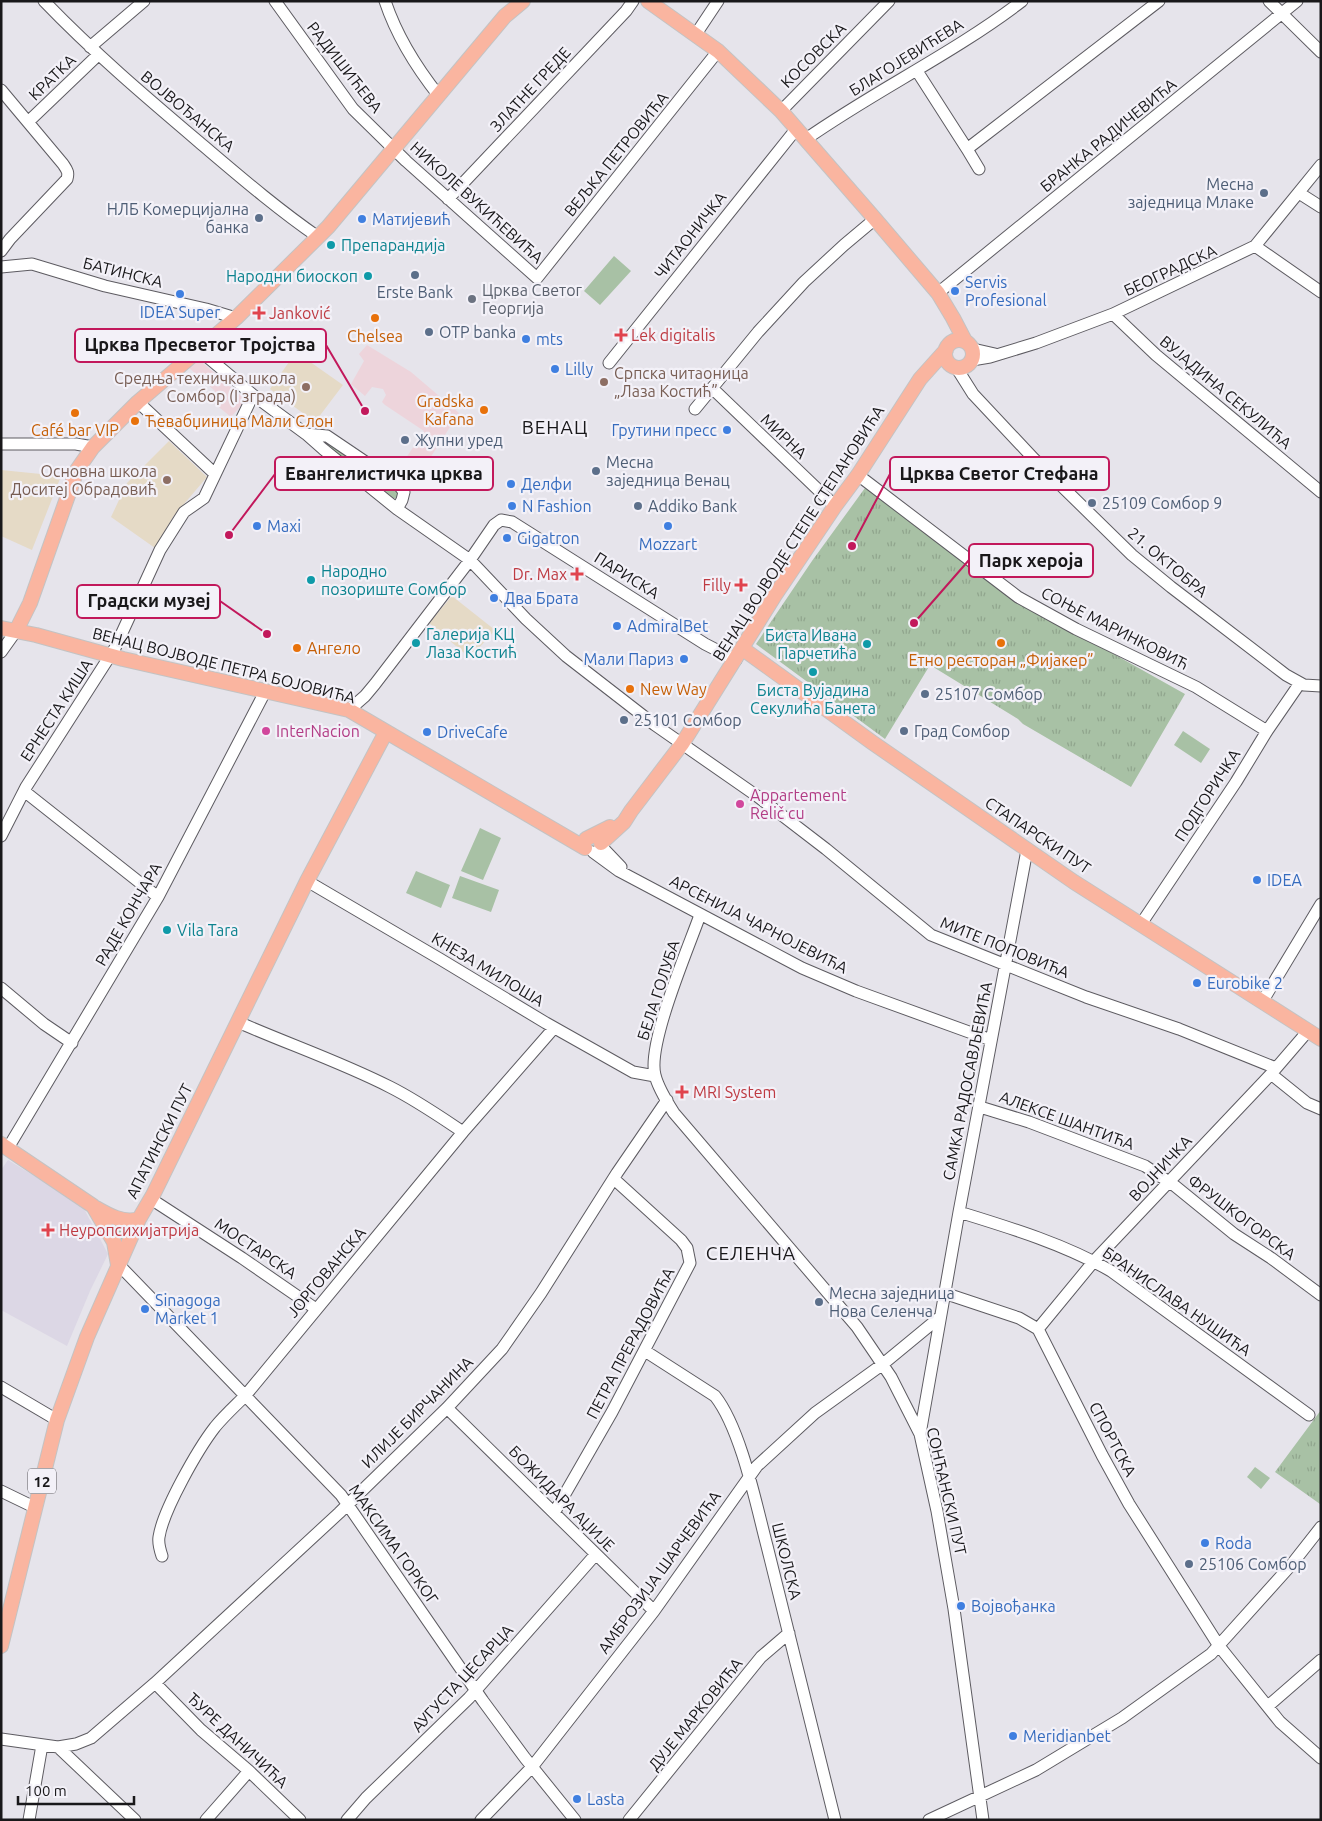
<svg xmlns="http://www.w3.org/2000/svg" width="1322" height="1821" font-family="Ubuntu,sans-serif">
<style>
.commercial{fill:#edd4db}
.education{fill:#e5dac6}
.built{fill:#dcd7e5}
.grass{fill:url(#grass-tufts)}
.garden{fill:#a8c1a5}
.lines{fill:none;stroke-linecap:round;stroke-linejoin:round}
.minor-casing{stroke:#5d5b61;stroke-width:13}
.major-casing{stroke:#c3c3c3;stroke-width:16}
.minor{stroke:#fff;stroke-width:11}
.major{stroke:#fab5a0;stroke-width:14}
.service-dot{fill:#5c6f8a;stroke:#f3f1f8;stroke-width:2}
.shop-dot{fill:#3f7fe0;stroke:#f3f1f8;stroke-width:2}
.culture-dot{fill:#0f9aa8;stroke:#f3f1f8;stroke-width:2}
.worship-dot{fill:#6b7280;stroke:#f3f1f8;stroke-width:2}
.health-dot{fill:#e0444e;stroke:#f3f1f8;stroke-width:2}
.food-dot{fill:#e8710a;stroke:#f3f1f8;stroke-width:2}
.education-dot{fill:#8d6e63;stroke:#f3f1f8;stroke-width:2}
.hotel-dot{fill:#d1479c;stroke:#f3f1f8;stroke-width:2}
.labels{text-anchor:middle;dominant-baseline:central;stroke-width:4.5;stroke-linejoin:round;paint-order:stroke}
.shield{fill:#f3f1f8;stroke:#5a595d;stroke-width:1}
.shield-label{font-size:15px;font-weight:bold;fill:#19181a}
.street-label{font-size:16px;fill:#19181a;stroke:#f3f1f8}
.service-label{font-size:16px;fill:#4e5e75;stroke:#f3f1f8;text-anchor:start}
.shop-label{font-size:16px;fill:#366cbe;stroke:#f3f1f8;text-anchor:start}
.culture-label{font-size:16px;fill:#0d838f;stroke:#f3f1f8;text-anchor:start}
.worship-label{font-size:16px;fill:#5b616d;stroke:#f3f1f8;text-anchor:start}
.health-label{font-size:16px;fill:#be3a42;stroke:#f3f1f8;text-anchor:start}
.food-label{font-size:16px;fill:#c56008;stroke:#f3f1f8}
.education-label{font-size:16px;fill:#785e54;stroke:#f3f1f8;text-anchor:end}
.hotel-label{font-size:16px;fill:#b23c85;stroke:#f3f1f8;text-anchor:start}
.quarter-label{font-size:19px;letter-spacing:1px;fill:#19181a;stroke:#f3f1f8}
.leader{fill:none;stroke:#c2185b;stroke-width:2}
.callout-dot{fill:#c2185b;stroke:#f3f1f8;stroke-width:2}
.callout{fill:#f3f1f8;stroke:#c2185b;stroke-width:2}
.callout-label{font-size:18px;text-anchor:middle;font-weight:bold;fill:#19181a}
</style>
<defs>
<pattern id="grass-tufts" width="24" height="20" patternUnits="userSpaceOnUse" patternTransform="scale(1.25)"><rect width="24" height="20" fill="#a8c1a5"/><path d="M3 7l-1-3M5 7V3M7 7l1-3M15 17l-1-3M17 17v-4M19 17l1-3" fill="none" stroke="#90a58d"/></pattern>
</defs>
<rect width="100%" height="100%" fill="#e6e4eb"/>
<!-- commercial -->
<path class="commercial" d="M367 345 411 372 459 413 414 483 398 470 424 431 385 405 382 402 386 395 383 389 372 387 365 396 351 384 364 361 359 354Z
M198 359 246 400 231 417 209 399 215 391 189 368Z"/>
<!-- education -->
<path class="education" d="M296 352 343 385 315 422 270 389Z
M169 441 207 477 173 517 155 548 111 517 127 483Z
M1 470 61 476 32 550 1 536Z
M452 596 495 630 470 658 429 623Z"/>
<!-- built -->
<path class="built" d="M8 1160 82 1205 108 1254 90 1291 67 1346 1 1310V1170Z"/>
<!-- grass -->
<path class="grass" d="M865 488 1010 596 1185 694 1131 787 1023 724 1018 719 930 665 885 739 756 644 812 561Z
M110 1217 129 1229 122 1245Z
M1321 1410V1503L1320 1504 1275 1472Z"/>
<!-- garden -->
<path class="garden" d="M614 256 631 271 600 305 584 291Z
M325 440 399 489 397 498 390 499 323 442Z
M1183 731 1210 749 1201 763 1174 745Z
M480 828 501 838 483 880 461 871Z
M416 871 450 885 441 908 406 893Z
M460 876 499 890 491 912 452 898Z
M1255 1467 1270 1478 1261 1489 1247 1477Z"/>
<g class="lines">
<defs>
<path id="minor" d="M44 1C93 52 146 97 199 142 238 175 276 208 318 237
M275 1 353 109 406 161 537 278 718 51
M385 1C397 37 416 67 439 96
M1269 1 1321 52
M696 34 718 1
M90 47 144 1
M917 71 967 149 1159 1
M1 90 63 164C67 170 69 172 67 179L10 239 1 251
M781 111 889 1
M28 122 98 55
M806 139C876 90 954 53 1022 1
M967 149 979 169
M1299 193 1321 207
M448 199 626 11 633 1
M1255 246 1321 292
M1 267 32 264 105 286 206 309 236 318
M938 293 1297 1
M1113 314 1156 355 1321 492
M973 349 995 354
M199 350 253 395 306 434 323 449 397 509 470 560 526 619 566 656 655 725 757 796 826 849 931 935 1086 997 1179 1029 1276 1068
M972 360 990 357 1036 343 1113 314 1255 246 1321 165
M609 363 797 128
M956 367 973 394 1034 459 1132 555 1171 587 1286 675 1304 685 1321 686
M712 388 835 506
M138 402 215 474
M695 409 758 332 804 282 844 245 875 219
M306 434 327 436 398 484 404 492 402 500 397 509
M1 444H76L93 447
M858 475 1018 597 1076 629 1196 687 1267 731
M1 652 16 631
M349 710 365 696 375 684 470 560 494 525 501 520 512 522 705 644 736 660
M24 791 158 897
M1 836 26 787 115 648 160 550 184 512 204 498 253 395
M601 846 621 867
M593 852 619 871 802 968 856 991 991 1040
M307 881 440 959 546 1023 633 1072 655 1076
M700 915C688 949 647 1044 655 1075 658 1088 667 1102 674 1113L857 1327 891 1377 920 1434 937 1511 954 1609 983 1820
M1141 924 1236 782 1267 731 1300 683
M1 988 44 1024 72 1043
M1262 1002 1321 904
M238 1022C288 1044 341 1062 390 1087 416 1100 439 1116 463 1132
M1271 1074 1307 1103 1321 1109
M980 1107 1029 1122 1145 1166 1175 1186 1234 1234 1271 1258 1321 1295
M8 1148 158 897 266 690
M151 1199 242 1258 316 1309
M959 1212C1011 1228 1064 1244 1111 1271L1309 1415
M119 1265 341 1495 483 1701 525 1758 575 1820
M944 1293 1019 1318 1038 1329 1102 1455 1129 1504 1219 1646 1280 1722 1321 1758
M1038 1329 1094 1261 1271 1074 1308 1031
M645 1351 715 1396C741 1429 756 1504 767 1546 790 1637 813 1728 835 1820
M1 1387 57 1420
M447 1408 654 1611
M920 1434 959 1212 1027 850
M1 1491 36 1508
M554 1513 612 1412 690 1263 687 1248 681 1240 614 1179
M162 1556C160 1550 158 1543 159 1537 163 1510 198 1449 215 1427 224 1416 235 1406 245 1396L463 1132 554 1028
M155 1683 201 1730 249 1771 300 1820
M1268 1706 1321 1660
M1 1739 58 1747 76 1744 91 1738 155 1683 339 1513 447 1408 502 1349 541 1293 617 1173 667 1100
M58 1747 135 1820
M29 1820 42 1745
M206 1820 249 1771
M347 1820 366 1798 469 1698 596 1554
M481 1820 532 1767 654 1611 757 1466 815 1413 883 1364 940 1317
M629 1820 761 1657 789 1633
M929 1820 1036 1770 1122 1718 1211 1654 1292 1564 1321 1527"/>
<path id="major" d="M648 1 718 51 781 111 875 219 938 293 953 318 965 341
M945 354a14 14 0 1 1 28 0a14 14 0 1 1-28 0Z
M1 628 36 635 123 659 349 710 585 848
M16 631 30 603 77 470 93 447 138 402 236 318 328 227 505 16 523 1
M743 649 873 743 1074 882 1321 1039
M586 839 610 827
M601 843 624 822 631 811 682 744 775 595 835 506 858 475 920 379 946 350
M1 1144 93 1206 114 1242 118 1265
M96 1208C108 1215 124 1224 139 1219
M1 1646 57 1420 87 1337 139 1219 153 1195 307 881 386 732"/>
</defs>
<!-- minor casing -->
<use href="#minor" class="minor-casing"/>
<!-- major casing -->
<use href="#major" class="major-casing"/>
<!-- minor -->
<use href="#minor" class="minor"/>
<!-- major -->
<use href="#major" class="major"/>
</g>
<!-- markers -->
<g class="service-dot">
<circle cx="1264" cy="193" r="5"/>
<circle cx="259" cy="218" r="5"/>
<circle cx="415" cy="275" r="5"/>
<circle cx="429" cy="332" r="5"/>
<circle cx="405" cy="440" r="5"/>
<circle cx="596" cy="471" r="5"/>
<circle cx="1092" cy="503" r="5"/>
<circle cx="638" cy="506" r="5"/>
<circle cx="925" cy="694" r="5"/>
<circle cx="624" cy="720" r="5"/>
<circle cx="904" cy="731" r="5"/>
<circle cx="819" cy="1302" r="5"/>
<circle cx="1189" cy="1564" r="5"/>
</g>
<g class="shop-dot">
<circle cx="362" cy="219" r="5"/>
<circle cx="955" cy="291" r="5"/>
<circle cx="180" cy="294" r="5"/>
<circle cx="526" cy="339" r="5"/>
<circle cx="555" cy="369" r="5"/>
<circle cx="727" cy="430" r="5"/>
<circle cx="511" cy="484" r="5"/>
<circle cx="512" cy="506" r="5"/>
<circle cx="257" cy="526" r="5"/>
<circle cx="668" cy="526" r="5"/>
<circle cx="507" cy="538" r="5"/>
<circle cx="494" cy="598" r="5"/>
<circle cx="617" cy="626" r="5"/>
<circle cx="684" cy="659" r="5"/>
<circle cx="427" cy="732" r="5"/>
<circle cx="1257" cy="880" r="5"/>
<circle cx="1197" cy="983" r="5"/>
<circle cx="145" cy="1309" r="5"/>
<circle cx="1205" cy="1543" r="5"/>
<circle cx="961" cy="1606" r="5"/>
<circle cx="1013" cy="1736" r="5"/>
<circle cx="577" cy="1799" r="5"/>
</g>
<g class="culture-dot">
<circle cx="331" cy="245" r="5"/>
<circle cx="368" cy="276" r="5"/>
<circle cx="311" cy="580" r="5"/>
<circle cx="416" cy="643" r="5"/>
<circle cx="867" cy="644" r="5"/>
<circle cx="813" cy="672" r="5"/>
<circle cx="167" cy="930" r="5"/>
</g>
<circle class="worship-dot" cx="472" cy="299" r="5"/>
<g class="health-dot">
<path d="M256.5 305.5h5v5h5v5h-5v5h-5v-5h-5v-5h5z"/>
<path d="M618.5 327.5h5v5h5v5h-5v5h-5v-5h-5v-5h5z"/>
<path d="M574.5 566.5h5v5h5v5h-5v5h-5v-5h-5v-5h5z"/>
<path d="M738.5 577.5h5v5h5v5h-5v5h-5v-5h-5v-5h5z"/>
<path d="M679.5 1084.5h5v5h5v5h-5v5h-5v-5h-5v-5h5z"/>
<path d="M45.5 1222.5h5v5h5v5h-5v5h-5v-5h-5v-5h5z"/>
</g>
<g class="food-dot">
<circle cx="375" cy="318" r="5"/>
<circle cx="484" cy="410" r="5"/>
<circle cx="75" cy="413" r="5"/>
<circle cx="135" cy="421" r="5"/>
<circle cx="1001" cy="643" r="5"/>
<circle cx="297" cy="648" r="5"/>
<circle cx="630" cy="689" r="5"/>
</g>
<g class="education-dot">
<circle cx="604" cy="382" r="5"/>
<circle cx="306" cy="387" r="5"/>
<circle cx="167" cy="480" r="5"/>
</g>
<g class="hotel-dot">
<circle cx="266" cy="731" r="5"/>
<circle cx="740" cy="804" r="5"/>
</g>
<g class="labels">
<!-- shield labels -->
<rect class="shield" x="28" y="1468.5" width="28" height="25" rx="4"/>
<g class="shield-label">
<text x="42" y="1481">12</text>
</g>
<!-- street labels -->
<g class="street-label">
<text transform="translate(813 55) rotate(-45)">КОСОВСКА</text>
<text transform="translate(906 57) rotate(-32)">БЛАГОЈЕВИЋЕВА</text>
<text transform="translate(345 67) rotate(52)">РАДИШИЋЕВА</text>
<text transform="translate(52 77) rotate(-44)">КРАТКА</text>
<text transform="translate(530 89) rotate(-47)">ЗЛАТНЕ ГРЕДЕ</text>
<text transform="translate(188 111) rotate(40)">ВОЈВОЂАНСКА</text>
<text transform="translate(1108 135) rotate(-39)">БРАНКА РАДИЧЕВИЋА</text>
<text transform="translate(616 154) rotate(-51)">ВЕЉКА ПЕТРОВИЋА</text>
<text transform="translate(477 202) rotate(42)">НИКОЛЕ ВУКИЋЕВИЋА</text>
<text transform="translate(690 235) rotate(-52)">ЧИТАОНИЧКА</text>
<text transform="translate(1170 270) rotate(-25)">БЕОГРАДСКА</text>
<text transform="translate(123 272) rotate(14)">БАТИНСКА</text>
<text transform="translate(1226 392) rotate(40)">ВУЈАДИНА СЕКУЛИЋА</text>
<text transform="translate(784 436) rotate(44)">МИРНА</text>
<text transform="translate(798 533) rotate(-57)">ВЕНАЦ ВОЈВОДЕ СТЕПЕ СТЕПАНОВИЋА</text>
<text transform="translate(1168 562) rotate(40)">21. ОКТОБРА</text>
<text transform="translate(627 575) rotate(32)">ПАРИСКА</text>
<text transform="translate(1115 628) rotate(27)">СОЊЕ МАРИНКОВИЋ</text>
<text transform="translate(224 665) rotate(14)">ВЕНАЦ ВОЈВОДЕ ПЕТРА БОЈОВИЋА</text>
<text transform="translate(56 710) rotate(-57)">ЕРНЕСТА КИША</text>
<text transform="translate(1207 795) rotate(-57)">ПОДГОРИЧКА</text>
<text transform="translate(1038 835) rotate(34)">СТАПАРСКИ ПУТ</text>
<text transform="translate(128 914) rotate(-60)">РАДЕ КОНЧАРА</text>
<text transform="translate(759 924) rotate(27)">АРСЕНИЈА ЧАРНОЈЕВИЋА</text>
<text transform="translate(1005 947) rotate(22)">МИТЕ ПОПОВИЋА</text>
<text transform="translate(488 969) rotate(31)">КНЕЗА МИЛОША</text>
<text transform="translate(658 990) rotate(-72)">БЕЛА ГОЛУБА</text>
<text transform="translate(967 1081) rotate(-79)">САМКА РАДОСАВЉЕВИЋА</text>
<text transform="translate(1067 1120) rotate(20)">АЛЕКСЕ ШАНТИЋА</text>
<text transform="translate(159 1141) rotate(-63)">АПАТИНСКИ ПУТ</text>
<text transform="translate(1160 1168) rotate(-47)">ВОЈНИЧКА</text>
<text transform="translate(1242 1217) rotate(37)">ФРУШКОГОРСКА</text>
<text transform="translate(256 1248) rotate(34)">МОСТАРСКА</text>
<text transform="translate(326 1272) rotate(-50)">ЈОРГОВАНСКА</text>
<text transform="translate(1177 1301) rotate(35)">БРАНИСЛАВА НУШИЋА</text>
<text transform="translate(630 1343) rotate(-62)">ПЕТРА ПРЕРАДОВИЋА</text>
<text transform="translate(417 1412) rotate(-45)">ИЛИЈЕ БИРЧАНИНА</text>
<text transform="translate(1113 1439) rotate(62)">СПОРТСКА</text>
<text transform="translate(947 1491) rotate(77)">СОНЋАНСКИ ПУТ</text>
<text transform="translate(562 1498) rotate(45)">БОЖИДАРА АЏИЈЕ</text>
<text transform="translate(394 1544) rotate(55)">МАКСИМА ГОРКОГ</text>
<text transform="translate(787 1561) rotate(76)">ШКОЛСКА</text>
<text transform="translate(659 1572) rotate(-54)">АМБРОЗИЈА ШАРЧЕВИЋА</text>
<text transform="translate(462 1678) rotate(-47)">АУГУСТА ЦЕСАРЦА</text>
<text transform="translate(695 1714) rotate(-51)">ДУЈЕ МАРКОВИЋА</text>
<text transform="translate(238 1740) rotate(43)">ЂУРЕ ДАНИЧИЋА</text>
</g>
<!-- service labels -->
<g class="service-label">
<text x="1254" y="184" text-anchor="end">Месна<tspan x="1254" dy="18">заједница Млаке</tspan></text>
<text x="249" y="209" text-anchor="end">НЛБ Комерцијална<tspan x="249" dy="18">банка</tspan></text>
<text x="415" y="292" text-anchor="middle">Erste Bank</text>
<text x="439" y="332">OTP banka</text>
<text x="415" y="440">Жупни уред</text>
<text x="606" y="462">Месна<tspan x="606" dy="18">заједница Венац</tspan></text>
<text x="1102" y="503">25109 Сомбор 9</text>
<text x="648" y="506">Addiko Bank</text>
<text x="935" y="694">25107 Сомбор</text>
<text x="634" y="720">25101 Сомбор</text>
<text x="914" y="731">Град Сомбор</text>
<text x="829" y="1293">Месна заједница<tspan x="829" dy="18">Нова Селенча</tspan></text>
<text x="1199" y="1564">25106 Сомбор</text>
</g>
<!-- shop labels -->
<g class="shop-label">
<text x="372" y="219">Матијевић</text>
<text x="965" y="282">Servis<tspan x="965" dy="18">Profesional</tspan></text>
<text x="180" y="312" text-anchor="middle">IDEA Super</text>
<text x="536" y="339">mts</text>
<text x="565" y="369">Lilly</text>
<text x="717" y="430" text-anchor="end">Грутини пресс</text>
<text x="521" y="484">Делфи</text>
<text x="522" y="506">N Fashion</text>
<text x="267" y="526">Maxi</text>
<text x="517" y="538">Gigatron</text>
<text x="668" y="544" text-anchor="middle">Mozzart</text>
<text x="504" y="598">Два Брата</text>
<text x="627" y="626">AdmiralBet</text>
<text x="674" y="659" text-anchor="end">Мали Париз</text>
<text x="437" y="732">DriveCafe</text>
<text x="1267" y="880">IDEA</text>
<text x="1207" y="983">Eurobike 2</text>
<text x="155" y="1300">Sinagoga<tspan x="155" dy="18">Market 1</tspan></text>
<text x="1215" y="1543">Roda</text>
<text x="971" y="1606">Војвођанка</text>
<text x="1023" y="1736">Meridianbet</text>
<text x="587" y="1799">Lasta</text>
</g>
<!-- culture labels -->
<g class="culture-label">
<text x="341" y="245">Препарандија</text>
<text x="358" y="276" text-anchor="end">Народни биоскоп</text>
<text x="321" y="571">Народно<tspan x="321" dy="18">позориште Сомбор</tspan></text>
<text x="426" y="634">Галерија КЦ<tspan x="426" dy="18">Лаза Костић</tspan></text>
<text x="857" y="635" text-anchor="end">Биста Ивана<tspan x="857" dy="18">Парчетића</tspan></text>
<text x="813" y="690" text-anchor="middle">Биста Вујадина<tspan x="813" dy="18">Секулића Банета</tspan></text>
<text x="177" y="930">Vila Tara</text>
</g>
<!-- worship labels -->
<g class="worship-label">
<text x="482" y="290">Црква Светог<tspan x="482" dy="18">Георгија</tspan></text>
</g>
<!-- health labels -->
<g class="health-label">
<text x="269" y="313">Janković</text>
<text x="631" y="335">Lek digitalis</text>
<text x="567" y="574" text-anchor="end">Dr. Max</text>
<text x="731" y="585" text-anchor="end">Filly</text>
<text x="693" y="1092">MRI System</text>
<text x="59" y="1230">Неуропсихијатрија</text>
</g>
<!-- food labels -->
<g class="food-label">
<text x="375" y="336">Chelsea</text>
<text x="474" y="401" text-anchor="end">Gradska<tspan x="474" dy="18">Kafana</tspan></text>
<text x="145" y="421" text-anchor="start">Ћевабџиница Мали Слон</text>
<text x="75" y="430">Café bar VIP</text>
<text x="307" y="648" text-anchor="start">Ангело</text>
<text x="1001" y="660">Етно ресторан „Фијакер”</text>
<text x="640" y="689" text-anchor="start">New Way</text>
</g>
<!-- education labels -->
<g class="education-label">
<text x="614" y="373" text-anchor="start">Српска читаоница<tspan x="614" dy="18">„Лаза Костић”</tspan></text>
<text x="296" y="378">Средња техничка школа<tspan x="296" dy="18">Сомбор (I зграда)</tspan></text>
<text x="157" y="471">Основна школа<tspan x="157" dy="18">Доситеј Обрадовић</tspan></text>
</g>
<!-- hotel labels -->
<g class="hotel-label">
<text x="276" y="731">InterNacion</text>
<text x="750" y="795">Appartement<tspan x="750" dy="18">Relič cu</tspan></text>
</g>
<!-- quarter labels -->
<g class="quarter-label">
<text x="555" y="427">ВЕНАЦ</text>
<text x="751" y="1253">СЕЛЕНЧА</text>
</g>
</g>
<!-- callouts -->
<path class="leader" d="M365 411L326 345M229 535L275 474M852 546L890 474M914 623L969 560M267 634L220 601"/>
<g class="callout-dot">
<circle cx="365" cy="411" r="5"/>
<circle cx="229" cy="535" r="5"/>
<circle cx="852" cy="546" r="5"/>
<circle cx="914" cy="623" r="5"/>
<circle cx="267" cy="634" r="5"/>
</g>
<g class="callout">
<rect x="75" y="329" width="251" height="33" rx="5"/>
<rect x="275" y="457" width="218" height="33" rx="5"/>
<rect x="890" y="457" width="219" height="33" rx="5"/>
<rect x="969" y="544" width="124" height="33" rx="5"/>
<rect x="77" y="585" width="143" height="33" rx="5"/>
</g>
<g class="callout-label">
<text x="200" y="351">Црква Пресветог Тројства</text>
<text x="384" y="480">Евангелистичка црква</text>
<text x="999" y="480">Црква Светог Стефана</text>
<text x="1031" y="567">Парк хероја</text>
<text x="149" y="607">Градски музеј</text>
</g>
<!-- border -->
<rect width="1322" height="1821" fill="none" stroke="#19181a" stroke-width="5"/>
<!-- scale -->
<path d="M18 1796v8h116v-8" fill="none" stroke="#19181a" stroke-width="2.5"/>
<text x="25" y="1796" font-size="15" fill="#19181a" stroke="#f3f1f8" stroke-width="4" paint-order="stroke">100 m</text>
</svg>
